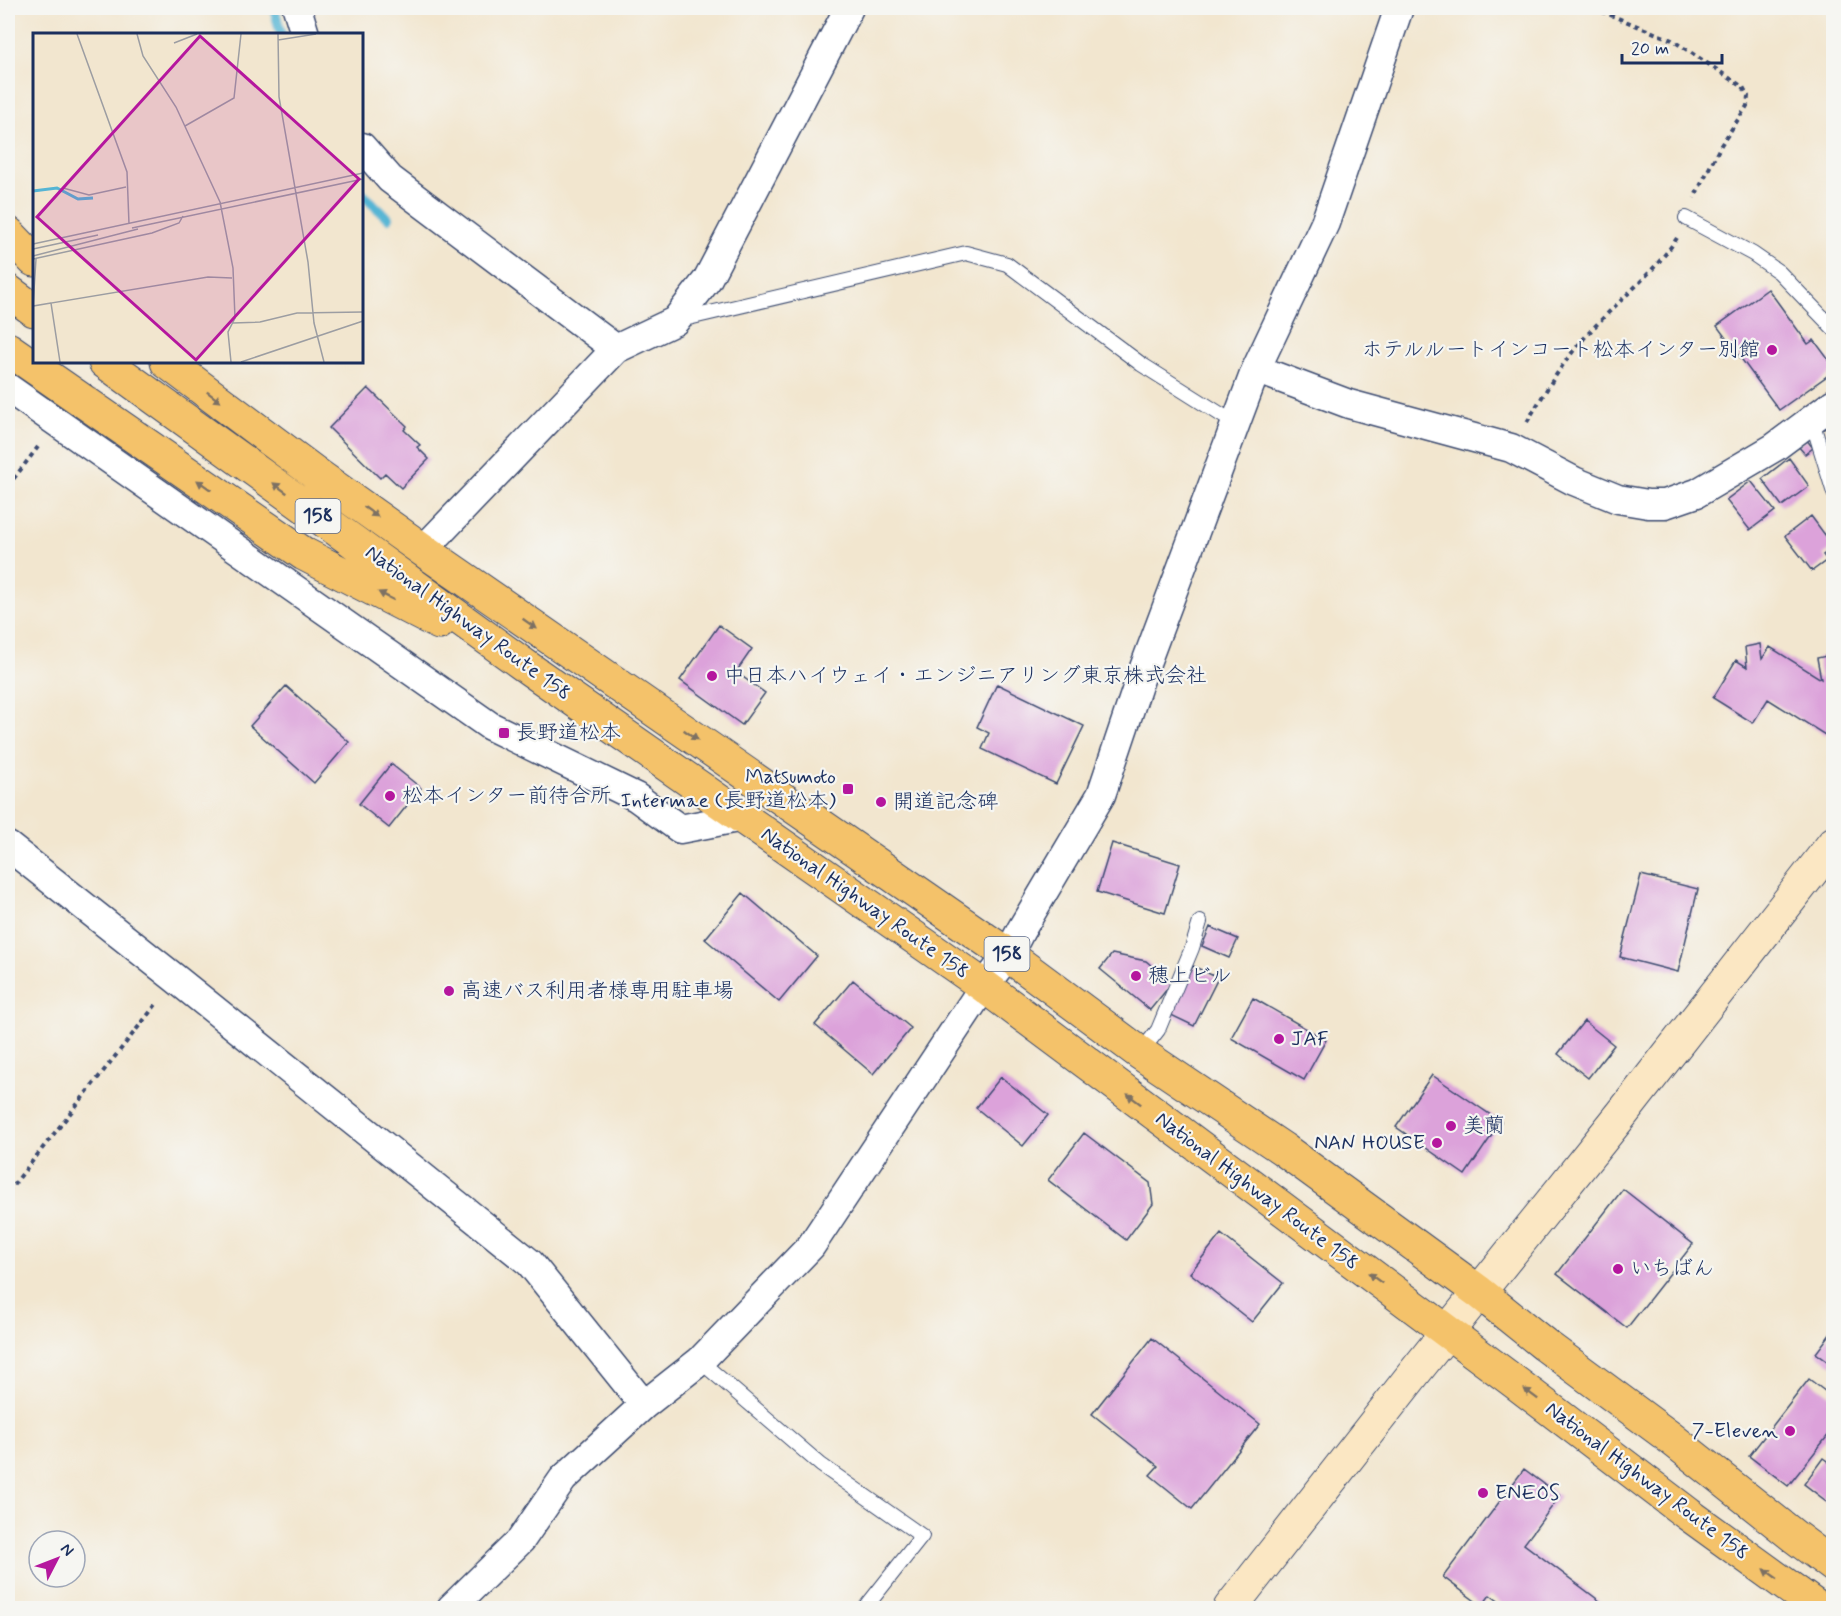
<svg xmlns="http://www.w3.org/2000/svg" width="1841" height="1616" font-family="Mynerve,'Klee One',sans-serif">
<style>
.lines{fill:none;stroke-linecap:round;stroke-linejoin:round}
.stream{stroke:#55b5d4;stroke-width:10}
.building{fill:#dca2da}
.lane-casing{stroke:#3b4a6f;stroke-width:16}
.street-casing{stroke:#3b4a6f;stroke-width:31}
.secondary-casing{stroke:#3b4a6f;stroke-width:35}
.highway-casing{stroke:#3b4a6f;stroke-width:35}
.path{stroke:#3b4a6f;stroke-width:4;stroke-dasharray:4.5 4.5;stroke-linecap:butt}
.lane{stroke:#fff;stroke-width:14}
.street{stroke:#fff;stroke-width:28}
.secondary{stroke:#fbe7c3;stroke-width:33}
.highway{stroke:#f4c26a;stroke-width:33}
.oneway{fill:#7d7163}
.poi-dot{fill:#b5179e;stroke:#f6f6f2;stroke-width:2}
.labels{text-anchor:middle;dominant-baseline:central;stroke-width:4.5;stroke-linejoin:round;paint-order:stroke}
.shield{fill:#f6f6f2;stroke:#5d6b8a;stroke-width:1.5}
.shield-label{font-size:20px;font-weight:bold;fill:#1b2f5e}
.poi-label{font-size:21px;fill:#1b2f5e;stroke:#f6f6f2;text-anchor:start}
.street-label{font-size:21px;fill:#1b2f5e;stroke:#f6f6f2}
.inset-river{fill:none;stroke:#55b5d4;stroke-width:3}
.inset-road{fill:none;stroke:#9c9da2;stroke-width:1.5}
.view{fill:#b5179e;fill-opacity:0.15;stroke:#b5179e;stroke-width:3}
.inset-edge{fill:none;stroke:#1b2f5e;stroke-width:3}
</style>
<rect width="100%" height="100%" fill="#f6f6f2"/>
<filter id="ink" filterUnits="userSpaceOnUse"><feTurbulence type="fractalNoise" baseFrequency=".0167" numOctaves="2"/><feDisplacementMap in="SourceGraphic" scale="12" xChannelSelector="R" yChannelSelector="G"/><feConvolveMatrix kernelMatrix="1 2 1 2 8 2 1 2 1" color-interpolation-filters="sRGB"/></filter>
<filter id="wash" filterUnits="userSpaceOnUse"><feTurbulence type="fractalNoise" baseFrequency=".008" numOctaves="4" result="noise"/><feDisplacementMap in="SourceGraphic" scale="24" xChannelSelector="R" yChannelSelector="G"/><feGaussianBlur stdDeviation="1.35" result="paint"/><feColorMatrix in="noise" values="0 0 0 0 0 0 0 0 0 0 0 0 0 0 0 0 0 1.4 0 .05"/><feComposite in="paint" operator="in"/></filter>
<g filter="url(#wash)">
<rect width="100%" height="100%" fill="#f2e6cf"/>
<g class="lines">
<!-- stream -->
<path class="stream" d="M274 8 281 34
M362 194 388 218"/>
</g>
<g id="blocks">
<!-- building -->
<path class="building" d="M1768 289 1808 344 1814 340 1834 367V371L1779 410 1717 326Z
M368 388 407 426 404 430 420 445 417 447 429 459 401 488 385 473 380 478 329 428Z
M1806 439 1813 448 1805 454 1798 446Z
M1789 458 1809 486 1782 506 1762 479Z
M1751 481 1775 511 1750 530 1726 500Z
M1811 516 1834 547 1823 555 1827 560 1812 571 1785 536Z
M719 625 752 649 736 672 765 693 742 725 680 680Z
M1760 644 1762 659 1770 647 1821 679 1817 658 1831 655 1834 664V721L1825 735 1768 699 1753 723 1713 698 1736 660 1747 667 1745 647Z
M997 684 1084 726 1056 784 982 749 989 733 977 727Z
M286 686 349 742 314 783 250 726Z
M391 764 421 788 389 828 359 804Z
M1112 843 1180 864 1165 913 1097 892Z
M1641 875 1698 889 1678 972 1620 957Z
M743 893 817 956 779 1002 705 939Z
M1210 927 1238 939 1229 958 1202 946Z
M1112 954 1146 961 1172 983 1150 1010 1100 969Z
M1193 966 1218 978 1194 1026 1169 1014Z
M853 980 911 1028 873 1074 815 1025Z
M1253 998 1326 1040 1304 1080 1231 1038Z
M1584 1021 1614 1045 1588 1078 1558 1054Z
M1432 1075 1501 1122 1465 1175 1396 1127Z
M1001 1077 1048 1115 1023 1146 976 1108Z
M1084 1133 1150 1183 1153 1204 1126 1240 1048 1180Z
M1623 1189 1693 1244 1627 1328 1557 1274Z
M1221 1234 1283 1283 1252 1322 1190 1273Z
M1834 1329V1366L1816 1353Z
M1152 1338 1260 1424 1192 1509 1150 1475 1158 1466 1092 1414Z
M1809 1379 1834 1398V1428L1788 1486 1749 1456Z
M1823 1458 1834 1466V1507L1804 1484Z
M1524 1469 1560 1496 1524 1544 1609 1608H1508L1490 1595 1482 1606 1443 1577Z
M1834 1507V1521L1827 1516Z"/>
</g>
</g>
<g filter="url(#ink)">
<use href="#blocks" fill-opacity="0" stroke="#3b4a6f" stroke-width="1.5"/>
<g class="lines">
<defs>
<path id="lane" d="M1686 218 1753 254 1779 272 1834 329
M680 320 966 253 1007 264 1141 364 1236 424
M1812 421 1834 493
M1140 1053 1158 1030 1192 948 1200 922
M700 1361 821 1465 922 1536 865 1608"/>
<path id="street" d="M297 8 305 34
M362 147 390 179 616 349
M1256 369 1349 404 1511 448 1574 481 1618 499 1648 504H1665L1697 493 1775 447 1834 403
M8 388 490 726 636 797 680 829 743 817
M423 550 616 349 675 321 707 280 849 8
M8 846 176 979 530 1263 644 1405
M451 1608 521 1540 563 1479 644 1405 700 1361 811 1246 984 986 1008 955 1021 930 1101 795 1141 676 1256 369 1325 223 1399 8"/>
<path id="secondary" d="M1230 1608 1415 1372 1622 1114 1834 843"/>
<path id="highway" d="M8 233 34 260
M8 291 34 310
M8 349 304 554 439 623
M105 362 531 670 984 986 1516 1383 1688 1514 1818 1608
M167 362 319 476 423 550 1008 955 1140 1053 1283 1149 1479 1292 1545 1345 1668 1436 1795 1537 1834 1566"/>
</defs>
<!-- lane casing -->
<use href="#lane" class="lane-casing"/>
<!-- street casing -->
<use href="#street" class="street-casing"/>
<!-- secondary casing -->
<use href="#secondary" class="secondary-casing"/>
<!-- highway casing -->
<use href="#highway" class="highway-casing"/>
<!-- path -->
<path class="path" d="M1593 8 1672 40 1743 87 1748 96 1747 106 1721 145 1694 198
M1527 422C1545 392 1563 361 1587 335 1616 302 1653 275 1677 238
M8 486 38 447
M8 1192 158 1002"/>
<!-- lane -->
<use href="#lane" class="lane"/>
<!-- street -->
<use href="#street" class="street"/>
<!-- secondary -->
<use href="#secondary" class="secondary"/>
<!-- highway -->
<use href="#highway" class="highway"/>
</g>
<!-- one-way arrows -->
<defs><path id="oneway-solid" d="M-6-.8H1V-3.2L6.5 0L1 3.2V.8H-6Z" transform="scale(1.5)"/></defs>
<g class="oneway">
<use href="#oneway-solid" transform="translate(214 397) rotate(37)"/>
<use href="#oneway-solid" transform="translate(204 485) rotate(-145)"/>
<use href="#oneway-solid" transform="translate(280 488) rotate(-144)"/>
<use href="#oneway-solid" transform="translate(371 512) rotate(35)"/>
<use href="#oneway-solid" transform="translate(386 596) rotate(-153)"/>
<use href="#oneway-solid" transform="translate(530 624) rotate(35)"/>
<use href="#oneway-solid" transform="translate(691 735) rotate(35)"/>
<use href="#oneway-solid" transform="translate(1134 1099) rotate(-143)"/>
<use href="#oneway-solid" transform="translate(1375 1278) rotate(-143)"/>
<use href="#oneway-solid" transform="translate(1531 1394) rotate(-143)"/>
<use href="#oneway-solid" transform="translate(1771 1574) rotate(-144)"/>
</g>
</g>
<!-- markers -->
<g class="poi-dot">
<circle cx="1772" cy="350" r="6"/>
<circle cx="712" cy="676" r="6"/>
<rect x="498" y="727" width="12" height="12" rx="3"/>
<rect x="842" y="783" width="12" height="12" rx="3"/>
<circle cx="390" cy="796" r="6"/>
<circle cx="881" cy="802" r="6"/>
<circle cx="1136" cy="976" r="6"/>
<circle cx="449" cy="991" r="6"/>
<circle cx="1279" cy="1039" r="6"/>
<circle cx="1451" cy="1126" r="6"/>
<circle cx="1437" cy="1143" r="6"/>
<circle cx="1618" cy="1269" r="6"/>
<circle cx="1790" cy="1431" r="6"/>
<circle cx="1483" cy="1493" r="6"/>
</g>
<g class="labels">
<!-- shield labels -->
<g class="shield">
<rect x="295.5" y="499" width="45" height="34" rx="4.5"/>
<rect x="984.5" y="937" width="45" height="34" rx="4.5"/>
</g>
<g class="shield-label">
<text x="318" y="516">158</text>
<text x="1007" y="954">158</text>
</g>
<!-- poi labels -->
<g class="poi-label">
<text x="1760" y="350" text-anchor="end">ホテルルートインコート松本インター別館</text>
<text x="724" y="676">中日本ハイウェイ・エンジニアリング東京株式会社</text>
<text x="516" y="733">長野道松本</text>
<text x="836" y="777" text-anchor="end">Matsumoto<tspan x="836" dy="24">Intermae (長野道松本)</tspan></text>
<text x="402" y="796">松本インター前待合所</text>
<text x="893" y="802">開道記念碑</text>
<text x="1148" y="976">穂上ビル</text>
<text x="461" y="991">高速バス利用者様専用駐車場</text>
<text x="1291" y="1039">JAF</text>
<text x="1463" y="1126">美蘭</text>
<text x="1425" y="1143" text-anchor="end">NAN HOUSE</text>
<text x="1630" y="1269">いちばん</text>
<text x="1778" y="1431" text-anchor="end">7-Eleven</text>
<text x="1495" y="1493">ENEOS</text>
</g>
<!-- street labels -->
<g class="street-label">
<text transform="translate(468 623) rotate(36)">National Highway Route 158</text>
<text transform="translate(865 903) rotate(35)">National Highway Route 158</text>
<text transform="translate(1257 1191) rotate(37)">National Highway Route 158</text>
<text transform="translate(1647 1481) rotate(37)">National Highway Route 158</text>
</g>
</g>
<!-- overview -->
<g transform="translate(33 33)">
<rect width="330" height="330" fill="#f2e6cf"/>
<path class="inset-river" d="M0 158 24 155 45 166 60 165"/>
<path class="inset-road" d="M44 1 94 139 96 191M104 1 110 23 143 74 187 169 200 235 202 285 195 299 198 329M245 1 246 64 275 229 281 290 291 329M245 7 283 1M141 10 164 1M152 93 201 65 208 1M30 155 56 162 93 154M99 195 330 146M0 211 330 140M0 216 65 202M0 223 105 196M0 226 119 200 146 190 150 183M3 226 0 273 18 270M200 290 227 289 264 280 330 279M27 329 18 270 175 244 199 245M208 329 330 288"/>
<path class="view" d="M167 3 326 146 163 327 4 184Z"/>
<rect width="330" height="330" class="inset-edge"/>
</g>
<!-- margin -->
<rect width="1841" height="1616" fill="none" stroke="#f6f6f2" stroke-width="30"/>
<!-- north arrow -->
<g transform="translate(57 1559) rotate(48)"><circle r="28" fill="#f6f6f2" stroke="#9ea6b7" stroke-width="1.5"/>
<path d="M0-4.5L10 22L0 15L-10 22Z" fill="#b5179e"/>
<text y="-9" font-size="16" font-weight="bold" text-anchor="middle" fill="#1b2f5e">N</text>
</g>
<!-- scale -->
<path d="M1622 54v9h100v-9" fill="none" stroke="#1b2f5e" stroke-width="3"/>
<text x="1631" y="54" font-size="18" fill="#1b2f5e" stroke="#f6f6f2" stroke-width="4.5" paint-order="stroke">20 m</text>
</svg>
